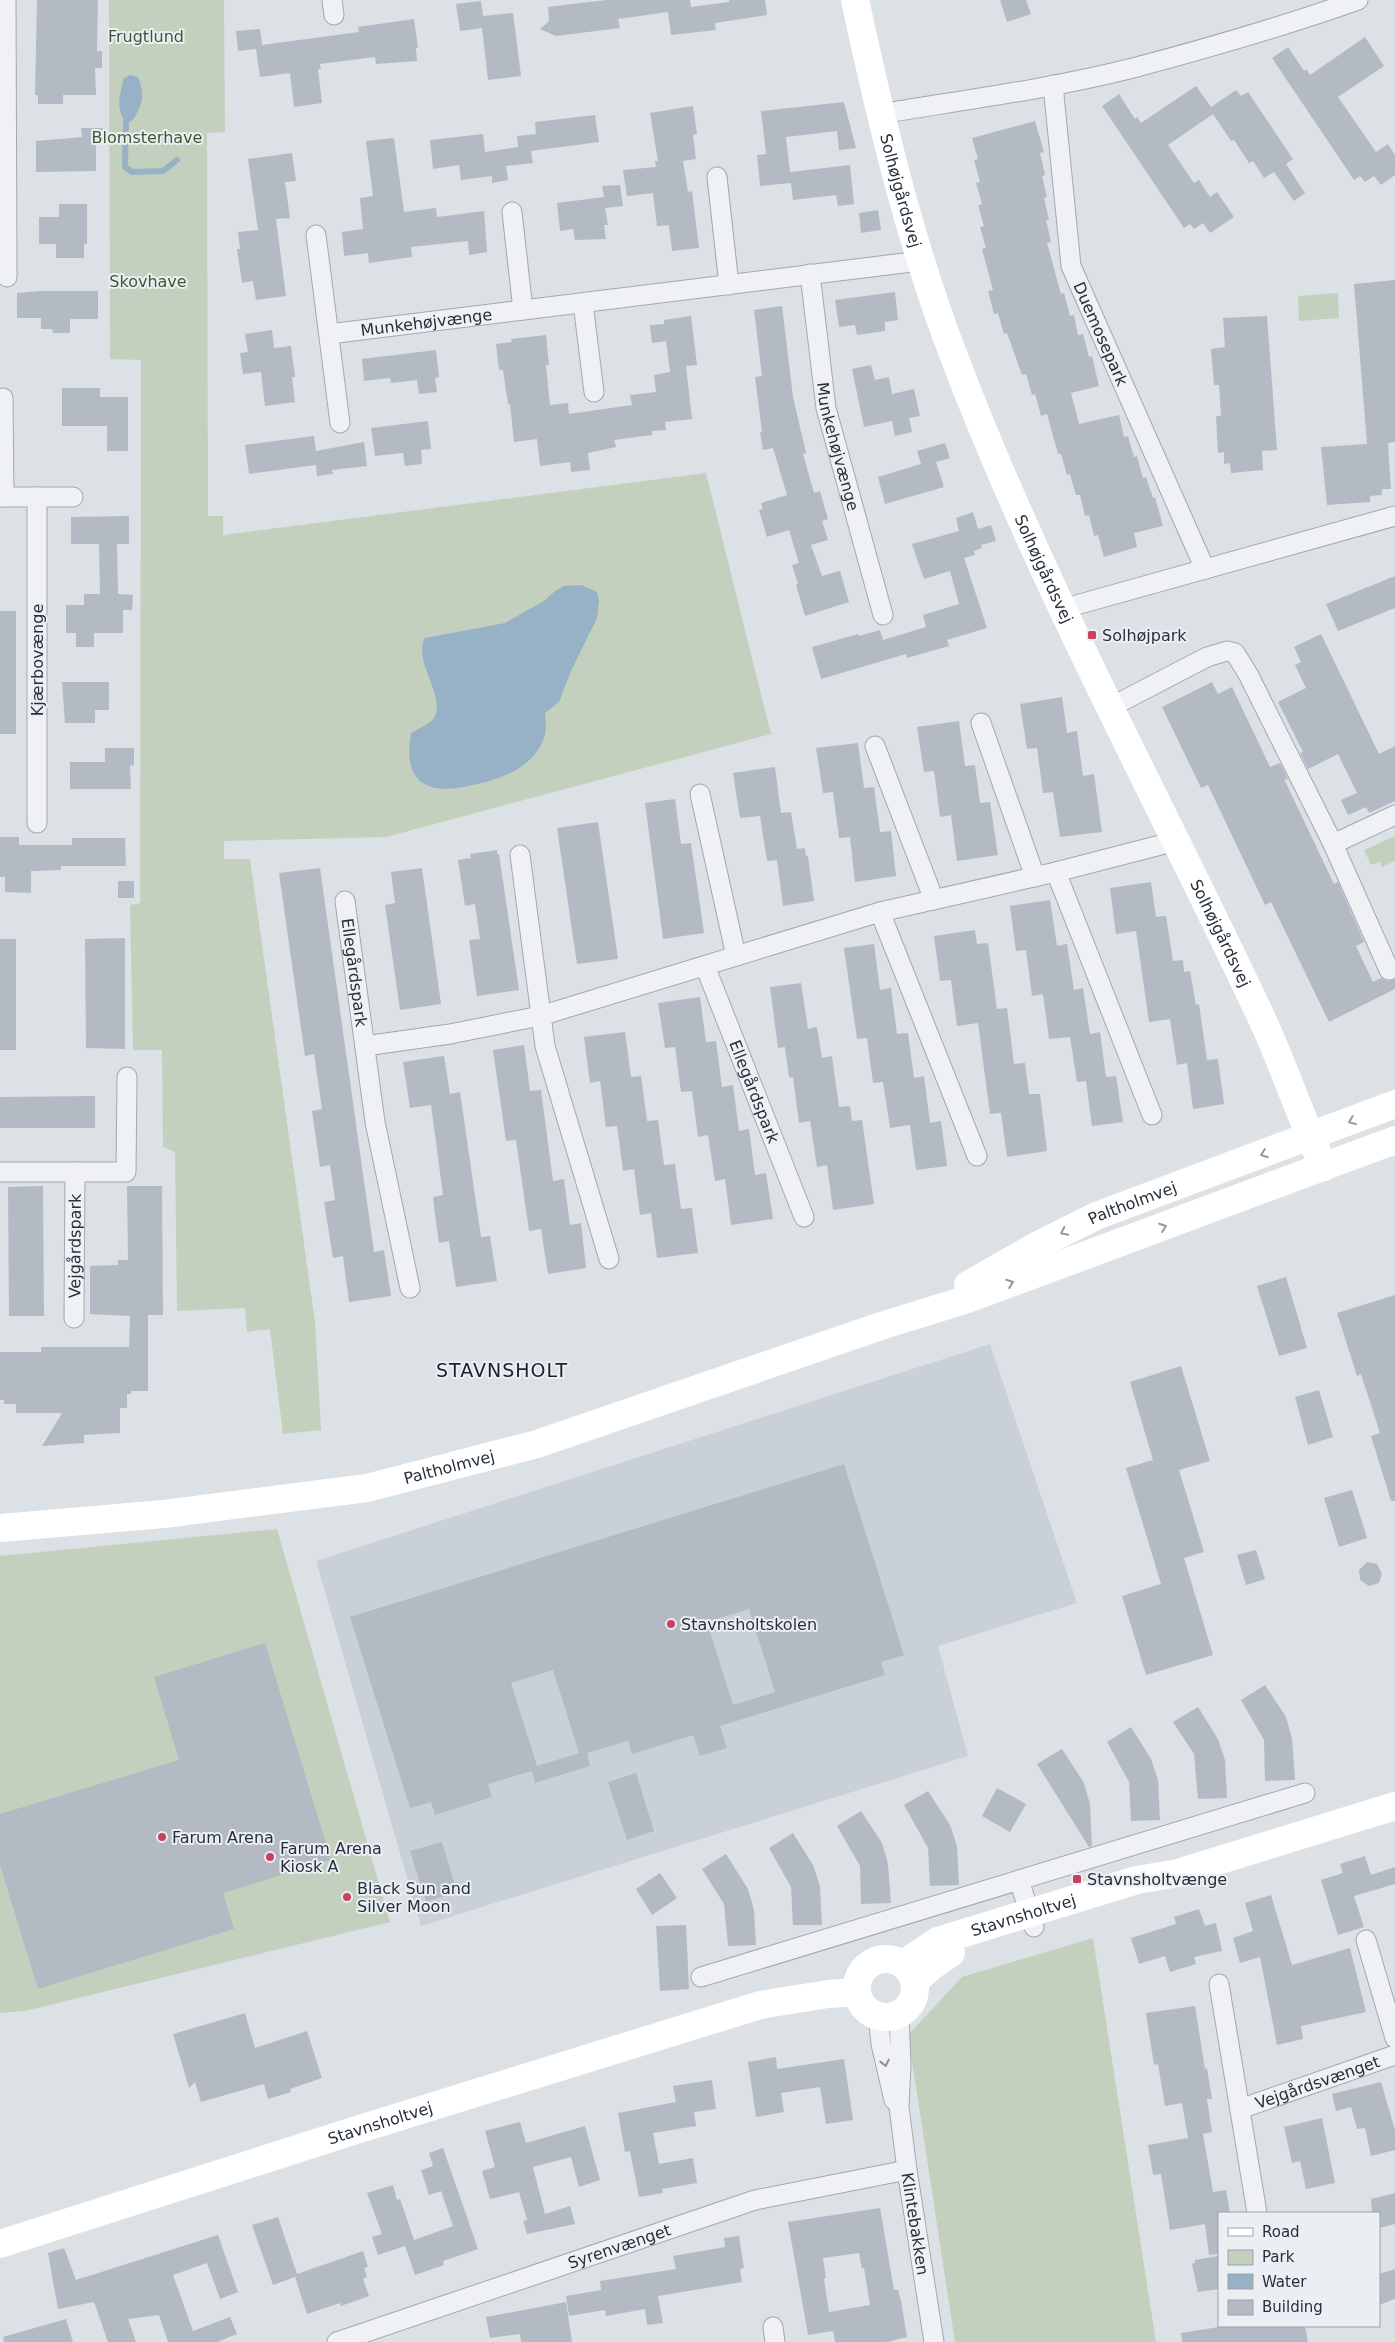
<svg xmlns="http://www.w3.org/2000/svg" width="1395" height="2342" font-family="'DejaVu Sans',sans-serif">
<style>
.built{fill:#cad0d8}
.green{fill:#c3d0bd}
.water{fill:#97b1c6}
.lines{fill:none;stroke-linecap:round;stroke-linejoin:round}
.stream{stroke:#97b1c6;stroke-width:6}
.building{fill:#b3bac3;fill-rule:evenodd}
.street-casing{stroke:#a2a8b0;stroke-width:21}
.street{stroke:#eff1f5;stroke-width:19}
.secondary{stroke:#fff;stroke-width:28}
.oneway{stroke:#92989e}
.oneway2{stroke:#8a9098}
.poi-dot{fill:#cc405f;stroke:#ebeff4;stroke-width:2}
.labels{text-anchor:middle;dominant-baseline:central;stroke-width:4;stroke-linejoin:round;paint-order:stroke}
.park-label{font-size:16px;fill:#3d5833;stroke:#ebeff4}
.street-label{font-size:16px;fill:#26303c;stroke:#ebeff4}
.poi-label{font-size:16px;fill:#26303c;stroke:#ebeff4;text-anchor:start}
.quarter-label{font-size:19px;letter-spacing:1px;fill:#18212d;stroke:#ebeff4}
</style>
<rect width="100%" height="100%" fill="#dce1e6"/>
<!-- built -->
<path class="built" d="M990 1344 1077 1603 938 1646 968 1756 421 1926 316 1561Z"/>
<!-- green -->
<path class="green" d="M109 0H224L225 132 207 133 208 516H223V535L706 473 771 734 386 837 224 841V859H250L315 1322 321 1430 283 1434 270 1329 247 1332 245 1308 177 1311 175 1152 163 1147 162 1050H133L130 905 140 903 141 360 110 359Z
M1338 293 1339 318 1299 321 1298 296Z
M1395 836V861L1382 867 1380 862 1371 865 1364 850Z
M277 1529 390 1922 25 2011 0 2013V1556Z
M1093 1938 1156 2342H955L908 2035 962 1977Z"/>
<!-- water -->
<path class="water" d="M130 75 138 77C145 94 143 106 132 121L126 122C115 111 120 92 124 78Z
M582 585 597 592 599 601 597 618 571 671 559 702 545 713C546 722 547 734 542 743 528 770 501 779 473 785 428 796 402 784 411 733 418 729 430 724 434 718 447 697 412 661 425 638L505 623 544 601 555 591 564 586Z"/>
<g class="lines">
<!-- stream -->
<path class="stream" d="M126 122 125 167 132 172 163 171 177 160"/>
</g>
<!-- building -->
<path class="building" d="M37 0H98L97 51H102V68H95L96 95H63V104H38V95H35Z
M606 0H690L691 7 729 2V0H765L767 15 715 23 716 30 671 35 668 12 618 19 620 28 556 36 540 29 549 21 548 7Z
M1000 0H1026L1031 14 1007 22Z
M481 1 483 16 513 13 521 76 488 80 482 28 460 31 456 4Z
M414 19 418 48H416L417 61 376 64 375 57 320 64 321 69H318L322 103 294 107 290 73 260 77 256 49 238 51 236 31 260 29 262 45 359 32 358 27Z
M1365 37 1384 66 1338 97 1376 152 1388 144 1395 155V175L1381 185 1374 176 1365 182 1360 176 1354 180 1272 58 1288 47 1304 71 1306 69 1310 75Z
M1196 86 1211 107 1236 90 1241 96 1248 92 1293 159 1286 164 1305 193 1294 201 1274 172 1264 178 1253 161 1249 163 1234 140 1231 141 1213 114 1168 145 1194 183 1199 180 1210 197 1217 192 1234 217 1210 233 1203 223 1194 229 1190 224 1184 228 1102 106 1119 94 1135 119 1137 117 1141 123Z
M844 102 856 148 839 150 837 131 786 137 790 172 850 165 854 204 838 206 836 195 793 200 791 183 760 186 757 155 766 154 761 111Z
M693 106 697 134 693 135 696 159 683 161 688 192 692 191 699 248 672 251 669 225 657 226 653 193 627 196 623 170 656 167 655 161H658L650 113Z
M595 115 599 142 531 151 533 163 506 166 508 180 492 183V176L461 180 459 165 433 169 430 140 483 134 485 152 518 147 517 136 536 134 535 122Z
M1035 121 1044 152 1040 153 1045 175 1042 176 1047 197 1044 198 1049 220H1046L1051 242 1047 243 1061 294 1064 293 1070 316 1074 315 1078 335 1083 334 1089 357 1092 356 1099 386 1071 393 1079 424 1119 415 1124 437 1128 436 1134 457 1137 456 1143 478 1146 477 1153 498 1155 497 1163 526 1134 533 1137 547 1104 557 1098 535 1094 536 1089 515 1085 516 1080 495H1076L1070 474 1067 475 1061 454H1058L1047 414 1041 416 1035 394 1032 395 1026 374 1022 375 1007 333 1004 334 998 313 994 314 988 291 993 290 982 249 986 248 980 227 984 226 978 205 982 204 976 183 980 182 974 160 978 159 972 138Z
M81 128H103V144H96V171L36 172V141L82 137Z
M394 138 404 212 436 208 437 217 484 211 487 252 469 255 468 241 411 247 412 257 369 263 368 253 344 256 342 232 363 229 360 198 373 196 366 141Z
M292 153 296 181 285 182 290 218 276 219 286 296 256 300 253 281 242 283 237 249H240L238 232 258 230 248 159Z
M620 185 623 206 605 208 608 225H604L606 239 575 240 573 229 560 231 557 203 604 197 602 186Z
M59 204H87V244H84V258H56V244H39V217H59Z
M878 210 881 230 861 233 859 213Z
M1395 280V442L1388 443 1391 489H1382V495L1370 496V502L1327 505 1321 447 1367 444 1354 284Z
M41 291H98V319H70V333H53L52 329H41V318H17V293Z
M895 292 898 320 885 322V331L857 335 855 325 839 327 835 300Z
M782 306 793 397 806 453 803 454 814 493 820 491 828 519 822 521 828 540 811 545 822 576 840 571 849 602 805 616 796 585 798 584 792 565 799 563 789 530 767 537 759 510 763 509 761 503 787 495 773 448 763 450 760 432H762L755 377 762 376 754 310Z
M691 316 697 365 686 366 692 419 665 422 666 430 652 431V435L614 440 616 447 588 453 590 470 571 472 570 462 540 466 537 439 514 442 510 404H508L503 370H499L496 344 512 342 511 339 546 335 549 365H546L550 405 568 403 569 414 632 405 630 395 656 392 654 375 670 372 666 341 652 343 650 325 664 324V320Z
M1267 316 1277 450 1262 451 1263 470 1231 473 1230 463 1224 464V452L1218 453 1216 416H1221L1219 385H1214L1211 349 1225 347 1223 318Z
M272 330 274 348 291 346 295 377H292L295 402 265 406 261 372 243 374 240 353 248 352 245 334Z
M436 350 439 377 435 378 437 392 419 394 417 380 391 383 390 378 364 381 362 359Z
M871 365 875 380 889 377 892 394 914 389 920 416 909 418 912 432 895 436 892 421 864 427 852 369Z
M62 388H100V397H128V451H107V426H62Z
M428 421 431 449 421 450 422 464 405 466 403 453 375 456 371 428Z
M314 436 316 451 364 442 367 466 332 470 333 474 317 476 316 465 249 474 245 445Z
M945 443 950 458 936 462 944 487 885 504 878 477 921 464 917 451Z
M973 512 978 529 991 525 996 541 981 545 982 548 974 551 975 555 964 558 987 628 947 640 949 646 907 658 906 654 821 679 812 647 858 634 859 636 880 630 883 640 926 627 923 615 959 604 950 571 924 579 912 544 959 531 956 518Z
M129 516V544H117L118 594 133 595 132 610H123V633H94V647H76V633H66V605H84V594H100L99 544H71V517Z
M1395 576V608L1338 631 1326 604Z
M0 611H16V734H0Z
M1321 634 1379 754 1395 746V801L1369 813 1366 807 1348 815 1341 800 1357 793 1338 754 1308 769 1300 753 1303 752 1278 702 1306 688 1295 665 1301 662 1294 647Z
M62 682H109V710H95V723H65Z
M1212 682 1218 694 1232 687 1270 767 1280 763 1288 779 1284 780 1286 783 1334 884 1338 882 1364 942 1356 946 1373 982 1381 978 1387 981 1395 979V989L1329 1022 1271 902 1265 905 1208 785 1201 788 1162 707Z
M1062 697 1067 733 1077 731 1083 776 1094 774 1102 832 1060 837 1053 792 1043 793 1037 748 1027 749 1020 704Z
M959 721 965 766 975 765 980 803 990 802 998 855 957 861 951 815 940 817 934 771 924 772 917 727Z
M858 743 864 788 874 787 880 832 891 831 896 876 855 882 850 837 839 838 833 792 823 793 816 748Z
M105 748H134V766L130 765 131 789H70V762H105Z
M775 767 781 813 791 812 797 849 805 848 806 856H808L814 901 783 906 777 860 767 861 760 816 740 818 733 773Z
M675 799 681 844 691 843 704 933 663 939 645 803Z
M598 822 618 959 577 964 557 828Z
M0 837H19V845H72V838H125L126 866H61V870L31 871V893L5 892V877H0Z
M497 850V854H499L519 990 477 996 469 940 480 939 475 904 465 906 458 860 471 858 470 854Z
M320 868 374 1252 384 1250 391 1296 349 1302 343 1256 333 1258 324 1202 335 1200 330 1165 320 1167 312 1111 322 1109 314 1054 305 1056 279 873Z
M422 868 441 1004 400 1010 385 905 395 903 391 872Z
M118 881H134V898H118Z
M1151 882 1156 917 1166 916 1173 961 1183 960 1184 972 1190 971 1196 1005 1199 1004 1207 1060 1218 1059 1224 1104 1193 1109 1187 1063 1177 1065 1170 1019 1149 1022 1136 931 1116 934 1110 888Z
M1050 900 1057 946 1067 944 1074 990 1083 988 1090 1034 1100 1032 1106 1077 1116 1076 1123 1122 1092 1126 1086 1081 1077 1082 1070 1037 1049 1039 1043 994 1032 996 1026 950 1016 951 1010 906Z
M975 930 977 944 988 943 997 1009 1007 1008 1014 1064 1025 1063 1029 1094H1040L1047 1151 1007 1157 1001 1113 990 1114 978 1023 957 1026 951 980 940 981 934 936Z
M125 938V1049L86 1048 85 939Z
M0 939H16V1050H0Z
M874 944 880 990 891 988 897 1034 908 1033 914 1078 924 1076 930 1123 941 1121 947 1166 916 1170 910 1125 890 1128 883 1082 873 1083 867 1038 857 1039 844 948Z
M801 983 808 1029 817 1027 822 1058 832 1056 839 1107 850 1106 852 1121 862 1120 874 1204 833 1210 827 1165 817 1167 810 1121 799 1123 793 1077 789 1078 785 1047 778 1048 770 987Z
M700 997 706 1042 716 1041 722 1087 733 1085 739 1131 749 1129 755 1175 766 1173 773 1219 731 1225 725 1179 715 1181 708 1135 698 1137 692 1091 681 1092 675 1047 665 1048 658 1003Z
M625 1032 631 1077 641 1076 647 1121 658 1120 664 1165 675 1164 681 1209 692 1208 698 1253 657 1258 651 1213 640 1215 634 1169 623 1171 617 1126 606 1127 600 1081 590 1083 584 1037Z
M524 1045 530 1091 541 1090 553 1181 564 1179 570 1225 581 1223 586 1268 548 1274 541 1229 529 1231 516 1140 506 1141 493 1050Z
M444 1056 450 1094 460 1092 481 1237 490 1236 497 1281 456 1287 449 1241 439 1243 435 1215 433 1197 443 1195 431 1105 410 1108 403 1062Z
M95 1096V1128H0V1097Z
M43 1186 44 1316H9L8 1187Z
M127 1186H162L163 1315H148V1391H131V1394H127V1408H120V1433L84 1435V1443L42 1446 62 1413H16V1404H4V1400H0V1352H41V1347H129L130 1316 90 1314V1266L118 1265V1260H128Z
M1286 1277 1307 1348 1279 1356 1257 1286Z
M1395 1295V1501H1391L1371 1436 1380 1433 1361 1374 1357 1376 1337 1313Z
M1181 1366 1210 1461 1179 1470 1204 1552 1184 1558 1213 1655 1146 1675 1122 1596 1161 1584 1126 1468 1153 1460 1130 1382Z
M1319 1390 1333 1437 1308 1445 1295 1397Z
M844 1464 904 1655 881 1662 885 1675 720 1726 727 1748 700 1756 693 1735 632 1754 628 1741 587 1753 590 1766 535 1783 532 1771 488 1784 492 1797 435 1815 431 1802 410 1808 350 1617ZM749 1609 775 1692 733 1705 707 1622ZM553 1670 579 1753 537 1766 511 1683Z
M1352 1490 1367 1538 1339 1547 1324 1498Z
M1256 1550 1265 1579 1246 1585 1237 1555Z
M1367 1562 1377 1564 1382 1574 1379 1583 1369 1586 1360 1580 1359 1570Z
M265 1643 331 1860 223 1893 234 1929 38 1989 0 1865V1814L179 1760 154 1677Z
M1265 1685 1286 1717 1292 1738 1295 1780 1265 1781 1264 1740 1241 1700Z
M1198 1707 1218 1739 1225 1760 1227 1798 1198 1799 1194 1754 1173 1722Z
M1131 1727 1151 1759 1158 1780 1160 1820 1131 1821 1129 1782 1107 1742Z
M1062 1749 1084 1783 1090 1804 1092 1846 1089 1847 1037 1764Z
M636 1773 654 1831 627 1840 608 1782Z
M997 1788 1026 1804 1010 1832 982 1816Z
M928 1791 950 1825 957 1846 959 1885 930 1886 928 1848 904 1805Z
M861 1811 882 1843 888 1864 891 1903 861 1904 860 1866 837 1826Z
M793 1833 813 1865 820 1886 822 1925H793L791 1887 769 1848Z
M442 1842 457 1892 426 1902 410 1851Z
M726 1854 748 1889 754 1910 756 1945 728 1946 724 1904 702 1869Z
M1365 1856 1371 1875 1395 1867V1884L1354 1896 1364 1927 1338 1935 1321 1880 1343 1873 1340 1864Z
M660 1873 677 1898 652 1915 636 1889Z
M1271 1895 1292 1965 1350 1948 1366 2012 1301 2026 1303 2039 1277 2045 1260 1957 1240 1963 1233 1938 1253 1931 1245 1903Z
M1199 1909 1205 1926 1216 1923 1222 1951 1194 1957 1196 1964 1170 1972 1165 1956 1139 1964 1131 1938 1176 1924 1174 1917Z
M686 1925 689 1989 660 1991 656 1926Z
M1195 2006 1205 2069 1207 2068 1212 2099H1207L1212 2132 1203 2134 1213 2192 1226 2190 1230 2213H1219V2254L1209 2255 1205 2224 1170 2230 1161 2174 1153 2175 1148 2145 1188 2138 1182 2103 1165 2106 1158 2064 1154 2065 1146 2013Z
M245 2013 255 2048 307 2031 322 2078 290 2089 291 2092 268 2099 264 2084 201 2102 195 2082 189 2088 173 2034Z
M776 2057 777 2069 844 2059 853 2120 826 2124 820 2087 781 2093 784 2112 756 2117 748 2062Z
M712 2080 716 2109 694 2112 696 2126 653 2133 659 2164 693 2158 697 2183 662 2189 663 2193 639 2197 630 2151 625 2152 618 2113 676 2102 673 2086Z
M1381 2082 1395 2130V2150L1371 2156 1365 2128 1357 2129 1351 2107 1336 2111 1332 2094Z
M1322 2118 1335 2183 1306 2189 1300 2161 1292 2163 1284 2127Z
M520 2122 526 2143 585 2126 600 2180 579 2187 571 2157 533 2167 545 2214 570 2206 575 2224 527 2234 523 2221 527 2220 519 2192 490 2199 482 2171 495 2167 485 2131Z
M443 2148 478 2249 443 2261 444 2265 415 2275 405 2246 378 2255 372 2237 382 2234 367 2193 393 2185 397 2200 400 2199 414 2240 453 2226 441 2191 429 2195 421 2170 433 2166 429 2153Z
M1395 2193V2224L1379 2228V2213H1372L1371 2199Z
M880 2208 894 2290H898L901 2301 907 2337 887 2342H835L833 2331 808 2335 788 2222ZM859 2253 862 2269 864 2268 870 2305 829 2312 824 2279 826 2278 823 2258Z
M278 2217 297 2274 363 2251 368 2267 364 2268 367 2277 363 2279 369 2296 341 2306 340 2303 307 2314 295 2277 273 2285 252 2225Z
M218 2235 238 2292 220 2299 207 2263 173 2275 193 2331 230 2317 237 2334 217 2342H168L159 2315 128 2319 136 2342H108L94 2302 58 2309 48 2253 64 2248 76 2280Z
M739 2236 744 2268 740 2269 742 2282 658 2296 663 2323 647 2325 645 2309 606 2316 605 2310 569 2316 566 2296 601 2290 600 2281 676 2269 673 2256 725 2247 724 2238Z
M1219 2256V2289L1198 2292 1192 2264 1195 2263V2260Z
M1395 2269V2299L1379 2305V2274Z
M566 2302 572 2342H521L520 2334 490 2338 486 2317Z
M66 2319 73 2342H4L3 2337Z
M1225 2326H1305L1308 2342H1182L1181 2333Z"/>
<g class="lines">
<defs>
<g id="street">
<path d="M6 0 7 277"/>
<path d="M332 0 334 15"/>
<path id="s1" d="M1053 85 1071 266 1205 569"/>
<path d="M880 114C964 100 1050 89 1133 68 1209 48 1284 26 1358 0"/>
<path d="M717 177 729 285"/>
<path d="M512 212 523 310"/>
<path d="M316 235 340 423"/>
<path id="s2" d="M810 274 826 408 883 615"/>
<path d="M583 303 594 392"/>
<path id="s3" d="M329 334 920 261"/>
<path d="M3 398 4 497"/>
<path d="M0 497H73"/>
<path d="M37 497V823"/>
<path d="M1062 609 1395 516"/>
<path d="M1109 708 1207 657 1227 651 1235 653 1248 674 1333 844 1395 815"/>
<path d="M981 723 1035 877"/>
<path d="M875 746 934 900"/>
<path d="M700 794 736 956"/>
<path d="M1333 844 1389 970"/>
<path d="M520 855 545 1046 609 1259"/>
<path d="M1056 872 1152 1115"/>
<path id="s4" d="M345 901 375 1122 410 1288"/>
<path d="M880 912 977 1156"/>
<path id="s5" d="M705 966 804 1217"/>
<path d="M365 1046 450 1034 540 1016 880 912 1056 872 1176 841"/>
<path d="M0 1172H126L127 1077"/>
<path id="s6" d="M74 1318 75 1172"/>
<path d="M1019 1880 1034 1927"/>
<path d="M1366 1940 1395 2038"/>
<path d="M701 1977 1305 1793"/>
<path d="M1219 1984 1257 2213"/>
<path id="s7" d="M899 2014 901 2065 899 2107 907 2170 934 2342"/>
<path d="M878 2016 881 2044 894 2100"/>
<path id="s8" d="M1240 2109 1395 2055"/>
<path d="M773 2327 775 2342"/>
<path id="s9" d="M337 2342 755 2200 907 2170"/>
</g>
</defs>
<!-- street casing -->
<use href="#street" class="street-casing"/>
<!-- street -->
<use href="#street" class="street"/>
<!-- secondary -->
<g class="secondary">
<path id="s10" d="M855 0C881 120 909 239 953 354 1040 584 1159 799 1263 1021 1285 1069 1301 1119 1324 1167"/>
<path id="s11" d="M968 1285 1038 1245 1096 1216 1395 1104"/>
<path id="s12" d="M0 1528 164 1514 367 1488 537 1444 881 1326 968 1299 1395 1140"/>
<circle cx="886" cy="1988" r="29"/>
<path id="s13" d="M903 1964 938 1941 1137 1880 1178 1873 1395 1806"/>
<path d="M914 1982 932 1966 951 1953"/>
<path id="s14" d="M0 2244 350 2132 760 2005 828 1994 857 1992"/>
</g>
</g>
<!-- one-way arrows -->
<defs><path id="oneway-chevron" d="M-2-3.5L2.5 0L-2 3.5" fill="none" stroke-width="1.6" stroke-linecap="round" stroke-linejoin="round" transform="scale(1.25)"/></defs>
<g class="oneway">
<use href="#oneway-chevron" transform="translate(1352 1121) rotate(158)"/>
<use href="#oneway-chevron" transform="translate(1264 1154) rotate(160)"/>
<use href="#oneway-chevron" transform="translate(1163 1227) rotate(-20)"/>
<use href="#oneway-chevron" transform="translate(1064 1232) rotate(154)"/>
<use href="#oneway-chevron" transform="translate(1010 1283) rotate(-20)"/>
</g>
<use class="oneway2" href="#oneway-chevron" transform="translate(885 2063) rotate(78)"/>
<!-- markers -->
<g class="poi-dot">
<rect x="1087" y="630" width="10" height="10" rx="2.5"/>
<circle cx="671" cy="1624" r="5"/>
<circle cx="162" cy="1837" r="5"/>
<circle cx="270" cy="1857" r="5"/>
<rect x="1072" y="1874" width="10" height="10" rx="2.5"/>
<circle cx="347" cy="1897" r="5"/>
</g>
<g class="labels">
<!-- park labels -->
<g class="park-label">
<text x="146" y="36">Frugtlund</text>
<text x="147" y="137">Blomsterhave</text>
<text x="148" y="281">Skovhave</text>
</g>
<!-- street labels -->
<g class="street-label">
<text stroke="none"><textPath href="#s10" startOffset="196">Solhøjgårdsvej</textPath></text>
<text stroke="none"><textPath href="#s3" startOffset="98">Munkehøjvænge</textPath></text>
<text stroke="none"><textPath href="#s1" startOffset="256">Duemosepark</textPath></text>
<text stroke="none"><textPath href="#s2" startOffset="175">Munkehøjvænge</textPath></text>
<text stroke="none"><textPath href="#s10" startOffset="601">Solhøjgårdsvej</textPath></text>
<text transform="translate(37 660) rotate(-90)">Kjærbovænge</text>
<text stroke="none"><textPath href="#s10" startOffset="1006">Solhøjgårdsvej</textPath></text>
<text stroke="none"><textPath href="#s4" startOffset="72">Ellegårdspark</textPath></text>
<text stroke="none"><textPath href="#s5" startOffset="135">Ellegårdspark</textPath></text>
<text stroke="none"><textPath href="#s11" startOffset="184">Paltholmvej</textPath></text>
<text stroke="none"><textPath href="#s6" startOffset="72">Vejgårdspark</textPath></text>
<text stroke="none"><textPath href="#s12" startOffset="454">Paltholmvej</textPath></text>
<text stroke="none"><textPath href="#s13" startOffset="131">Stavnsholtvej</textPath></text>
<text stroke="none"><textPath href="#s8" startOffset="82">Vejgårdsvænget</textPath></text>
<text stroke="none"><textPath href="#s14" startOffset="399">Stavnsholtvej</textPath></text>
<text stroke="none"><textPath href="#s7" startOffset="211">Klintebakken</textPath></text>
<text stroke="none"><textPath href="#s9" startOffset="298">Syrenvænget</textPath></text>
</g>
<!-- poi labels -->
<g class="poi-label">
<text x="1102" y="635">Solhøjpark</text>
<text x="681" y="1624">Stavnsholtskolen</text>
<text x="172" y="1837">Farum Arena</text>
<text x="280" y="1848">Farum Arena<tspan x="280" dy="18">Kiosk A</tspan></text>
<text x="1087" y="1879">Stavnsholtvænge</text>
<text x="357" y="1888">Black Sun and<tspan x="357" dy="18">Silver Moon</tspan></text>
</g>
<!-- quarter labels -->
<g class="quarter-label">
<text x="502" y="1370">STAVNSHOLT</text>
</g>
</g>
<!-- legend -->
<rect x="1218" y="2212" width="162" height="115" fill="#ebeff4" stroke="#9ca3aa"/>
<rect x="1228" y="2228" width="25" height="8" fill="#ffffff" stroke="#9ca3aa"/>
<text x="1262" y="2237" font-size="15" fill="#26303c">Road</text>
<rect x="1228" y="2250" width="25" height="15" fill="#c3d0bd" stroke="#9ca3aa"/>
<text x="1262" y="2262" font-size="15" fill="#26303c">Park</text>
<rect x="1228" y="2274" width="25" height="15" fill="#97b1c6" stroke="#9ca3aa"/>
<text x="1262" y="2287" font-size="15" fill="#26303c">Water</text>
<rect x="1228" y="2300" width="25" height="15" fill="#b3bac3" stroke="#9ca3aa"/>
<text x="1262" y="2312" font-size="15" fill="#26303c">Building</text>
</svg>
